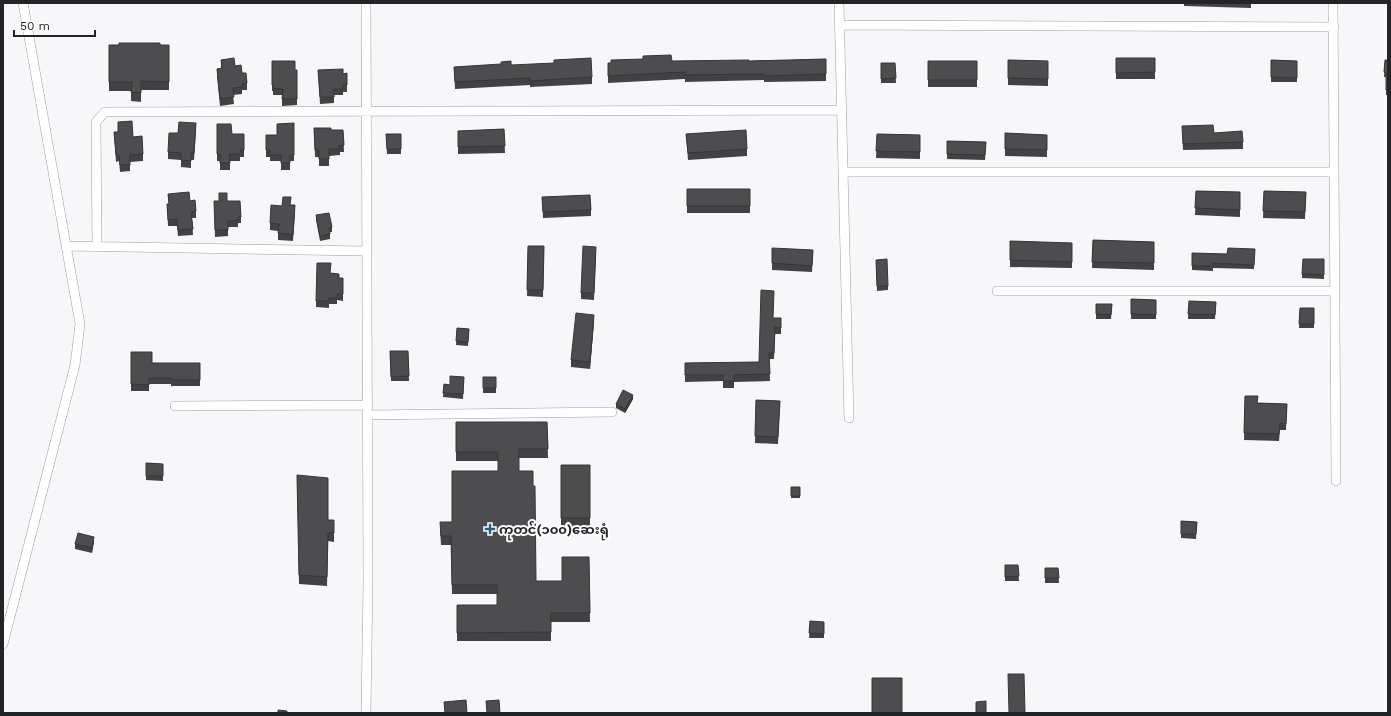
<svg xmlns="http://www.w3.org/2000/svg" width="1391" height="716" font-family="'Work Sans','Noto Sans Myanmar',sans-serif">
<style>
.lines{fill:none;stroke-linecap:round;stroke-linejoin:round}
.minor-casing{stroke:#9e9ea1;stroke-width:10}
.minor{stroke:#fff;stroke-width:9}
.wall{fill:#424244}
.shaded-wall{fill:#363637}
.building{fill:#4d4d4f;stroke:#363637}
.poi-dot{fill:#2a5d7a;stroke:#fff;stroke-width:1.5}
.labels{text-anchor:middle;dominant-baseline:central;stroke-width:4;stroke-linejoin:round;paint-order:stroke}
.poi-label{font-size:13px;font-weight:bold;fill:#232425;stroke:#fff;text-anchor:start}
</style>
<rect width="100%" height="100%" fill="#f7f7fa"/>
<g class="lines">
<defs>
<path id="minor" d="M366 3 368 581 366 713
M839 3 849 418
M1333 3 1336 481
M840 25 1334 27
M843 172H1334
M67 246 366 251
M97 247 96 122 105 112 842 110
M997 291H1335
M175 406 367 405
M367 415 612 412
M3 644 75 365 80 324 23 3"/>
</defs>
<!-- minor casing -->
<use href="#minor" class="minor-casing"/>
<!-- minor -->
<use href="#minor" class="minor"/>
</g>
<!-- wall -->
<path class="wall" d="M1184 3H1251V8L1184 6Z
M109 45H169V90H141V102L131 101V91H109Z
M1116 58H1155V79H1116Z
M826 59V81L764 82V80L685 82V79L608 83V63L672 61H749Z
M221 60 235 66 242 73 247 83V90H242V94L233 95 234 104 220 106 217 76V69L221 68Z
M1008 60 1048 61V86L1008 85Z
M1271 60 1297 61V82H1271Z
M1385 60H1388V95H1386V77H1384Z
M272 61 295 70H297V105L282 106V95H273V91H272Z
M928 61H977V87H928Z
M881 63H895L896 83H881Z
M511 65 592 77V84L530 87V85L455 89 454 67Z
M318 70 343 74 347 85V92H343V95H334V103L320 104Z
M118 122 133 137 143 154V161L130 162V171L120 172 119 161 116 162 114 132H118Z
M294 123V161H290V170H281V161H270V157H266V135H277Z
M217 124 232 134H244V157H240V161H230V170H220V161H217Z
M1182 126 1214 133 1243 142V149L1183 150Z
M314 128 331 130H343L344 152H340V155L329 156V166H319V157H315Z
M504 129 505 153 458 154V131Z
M196 130 194 160H191V168L181 167V160L168 159V152L178 133Z
M1005 133 1047 135V157L1005 156Z
M386 134H401V154H387Z
M686 134 747 149V156L688 160Z
M877 134 920 135V159L876 158Z
M947 141 986 142 985 160 947 159Z
M687 189H750V213H687Z
M1196 191 1240 192V217L1195 215Z
M1264 191 1306 192 1305 219 1263 218Z
M168 194 190 201 196 211V218H192L193 235 178 236 177 226H168L167 204H169Z
M542 197 591 210V216L543 218Z
M214 201H227L241 217V223H238V227H228V236L215 237Z
M291 205 295 212 293 241 278 240V231L270 230V223L282 206Z
M316 215 332 227V232H330V239L320 241 316 220Z
M1093 240 1154 242V270L1092 268Z
M1010 241 1072 243V268L1010 267Z
M528 246H544L543 297 527 296Z
M1255 249 1254 269 1213 268V271L1192 270V253L1227 254Z
M813 250 812 272 772 270V263Z
M596 253 594 300 581 299V293Z
M1303 259H1324V279L1302 278Z
M876 264 888 286V290L877 291Z
M331 273 339 278H343V301L337 300V304H329V308L316 307V301Z
M1131 299 1156 300V319H1131Z
M1189 301 1216 302 1215 319H1188Z
M1096 304H1112L1111 319H1096Z
M1300 308H1314V328H1299Z
M774 318H781V334H775L774 359H769L770 381 734 382V388H723V381L685 382V363L759 362Z
M594 321 590 369 571 367V360Z
M457 328 469 329 468 346 456 345Z
M390 351H408L409 381H391Z
M131 352 152 363H200V386H171V384H149V391H131Z
M464 377 463 399 443 397 444 384 450 385Z
M483 377H496V393H483Z
M1245 396 1258 403 1287 404 1286 430H1280L1279 441 1244 440Z
M633 399 625 413 616 408V404Z
M756 400 780 401 778 444 755 443Z
M456 422H547L548 458H519V471L536 581H562L589 557 590 622H551V641H457V605H497V594H452L451 545H441L440 530 452 522 498 471V461H456Z
M146 463 163 464V481L146 480Z
M561 465H590V527H561Z
M297 475 328 520 334 533V542L328 541 327 586 299 584Z
M791 487H800V498H791Z
M1181 521 1197 522 1196 539 1181 538Z
M94 541 92 553 75 549V544Z
M1005 565H1018L1019 581H1005Z
M1045 568H1058L1059 583H1045Z
M810 621 824 622V638H809Z"/>
<!-- shaded-wall -->
<path class="shaded-wall" d="M594 315V321L590 369V362Z
M633 395V399L625 413V409Z
M94 537V541L92 553V548Z"/>
<!-- building -->
<path class="building" d="M119 43H160V45H169V82L141 81V93L131 92 132 82H109V45H119Z
M671 55 672 61 749 60V61L826 59V74L764 76V74L685 75V72L608 76V63H611V60L643 59V56Z
M234 58 235 66 241 65 242 73H246L247 83 242 84V87L233 88 234 97 220 99 217 69 222 68 221 60Z
M591 58 592 77 530 81V78L455 82 454 67 501 64V62L511 61V65L554 63V60Z
M1116 58H1155V72L1116 73Z
M1008 60 1048 61V79L1008 78Z
M1271 60 1297 61V78L1271 77Z
M1385 60H1388V90H1386V73L1384 72Z
M272 61H295V70H297V99H282L283 89 273 88 274 85H272Z
M928 61H977V80H928Z
M881 63H895L896 78 881 79Z
M343 69V74L347 73V85H343V89H334V97H320L318 70Z
M132 121 133 137 142 136 143 154 130 155V165H120L119 155H116L114 132H118V122Z
M179 122 196 123 194 153H191V161L181 160V153L168 152 169 133H178Z
M294 123V155H290V163H281V155H270V150H266V135H277V124Z
M217 124H231L232 134H244V150H240V154H229L230 163H220V154H217Z
M1213 125 1214 133 1242 131 1243 142 1183 144 1182 126Z
M314 128H331V130H343L344 145 339 146 340 149H329V159H319V150H315Z
M504 129 505 146 458 147V131Z
M746 130 747 149 688 153 686 134Z
M1005 133 1047 135V150L1005 149Z
M386 134H401V149H387Z
M877 134 920 135V152L876 151Z
M947 141 986 142 985 155 947 154Z
M687 189H750V206H687Z
M1196 191 1240 192V210L1195 208Z
M1264 191 1306 192 1305 212 1263 211Z
M189 192 190 201 195 200 196 211 191 212 193 229 178 230 177 219 168 220 167 204H169L168 194Z
M219 193H227V201H240L241 217H238V220L228 221V230H215L214 201H219Z
M590 195 591 210 543 212 542 197Z
M283 197H291L290 205H295L293 235 278 233 279 224 270 223 271 205 282 206Z
M329 213 332 227 329 228 330 234 320 236 316 215Z
M1093 240 1154 242V263L1092 262Z
M1010 241 1072 243V262L1010 260Z
M528 246H544L543 290H527Z
M583 246 596 247 594 293H581Z
M772 248 813 250 812 266 772 263Z
M1228 248 1255 249 1254 265 1213 263V266H1192V253L1227 254Z
M887 259 888 286H877L876 260Z
M1303 259H1324V275L1302 274Z
M317 263H331L330 273 339 274V278H343V294H337V298H329V301H316Z
M761 290 774 291 773 318H781V328L775 327 774 353H769L770 374 734 375V381H723V375H685V363L759 362Z
M1131 299 1156 300V315L1131 314Z
M1189 301 1216 302 1215 315 1188 314Z
M1096 304H1112L1111 315 1096 314Z
M1300 308H1314V324H1299Z
M576 313 594 315 590 362 571 360Z
M457 328 469 329 468 342 456 341Z
M390 351H408L409 376 391 377Z
M131 352H152V363H200V380H171V378H149V385L131 384Z
M450 376 464 377 463 394 443 393 444 384 450 385Z
M483 377H496V388H483Z
M623 390 633 395 625 409 616 404Z
M1245 396H1258L1257 403 1287 404 1286 424 1280 423 1279 434 1244 433Z
M756 400 780 401 778 437 755 436Z
M456 422H547L548 449H519V471H533V486H535L536 581H562V557H589L590 613H551V632L457 633V605H497V585H452L451 536H441L440 522H452V471H498V452H456Z
M146 463 163 464V476H146Z
M561 465H590V518H561Z
M297 475 328 478V520H334V533H328L327 577 299 575Z
M791 487H800V496H791Z
M1181 521 1197 522 1196 534H1181Z
M78 533 94 537 92 548 75 544Z
M1005 565H1018L1019 576 1005 577Z
M1045 568H1058L1059 578H1045Z
M810 621 824 622V634L809 633Z
M1008 674H1024L1025 713H1009Z
M872 678H902V713H872Z
M466 700 467 713H445L444 702Z
M499 700 500 713H487L486 701Z
M986 701V713H976V702Z
M278 710 287 711V713H278Z"/>
<!-- markers -->
<path class="poi-dot" d="M488 523h4v4h4v4h-4v4h-4v-4h-4v-4h4z"/>
<g class="labels">
<!-- poi labels -->
<g class="poi-label">
<text x="499" y="529">ကုတင်(၁၀၀)ဆေးရုံ</text>
</g>
</g>
<!-- border -->
<rect width="1391" height="716" fill="none" stroke="#232425" stroke-width="8"/>
<!-- scale -->
<path d="M14 30v6h81v-6" fill="none" stroke="#232425" stroke-width="2"/>
<text x="20" y="30" font-size="12" fill="#232425" stroke="#ffffff" stroke-width="3" paint-order="stroke">50 m</text>
</svg>
